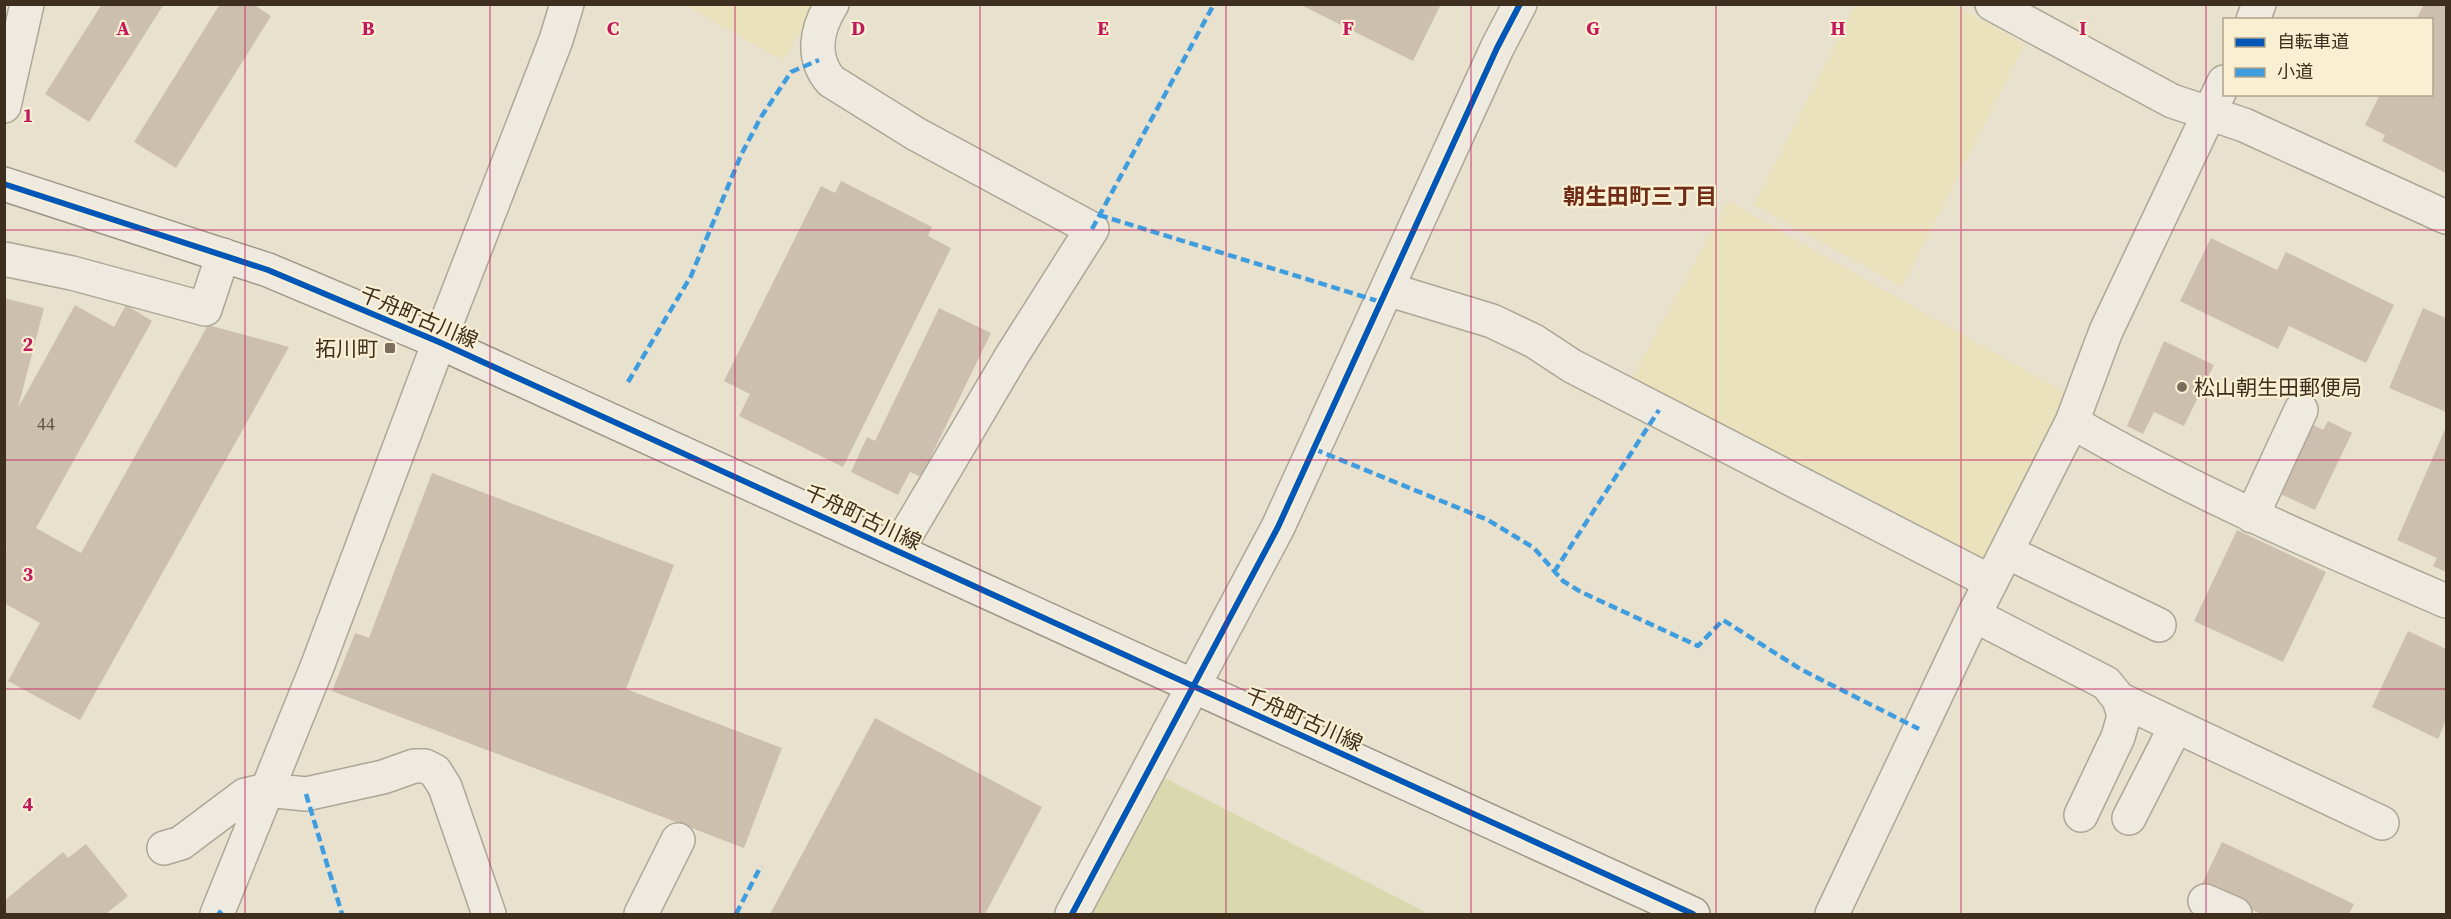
<svg xmlns="http://www.w3.org/2000/svg" width="2451" height="919" font-family="'Source Serif 4','Noto Sans JP',serif">
<style>
.farmland{fill:#e9e2bd}
.green{fill:#d8d9af}
.building{fill:#ccbfae}
.lines{fill:none;stroke-linecap:round;stroke-linejoin:round}
.street-casing{stroke:#ada697;stroke-width:36}
.secondary-casing{stroke:#9d9586;stroke-width:36}
.street{stroke:#efeae0;stroke-width:33}
.secondary{stroke:#efeae0;stroke-width:33}
.quiet{stroke:#3f9ddf;stroke-width:4.5;stroke-dasharray:9 4.5;stroke-linecap:butt}
.cycleway-casing{stroke:#f9efd3;stroke-width:10}
.cycleway{stroke:#0057b8;stroke-width:6}
.grid{fill:none;stroke:#c2185b;stroke-width:1.5;stroke-opacity:0.55}
.poi-dot{fill:#7a6d5b;stroke:#f9efd3;stroke-width:2}
.labels{text-anchor:middle;dominant-baseline:central;stroke-width:4.5;stroke-linejoin:round;paint-order:stroke}
.number-label{font-size:18px;fill:#625241}
.street-label{font-size:21px;fill:#3e2e1d;stroke:#f9efd3}
.poi-label{font-size:21px;fill:#3e2e1d;stroke:#f9efd3;text-anchor:end}
.neighbourhood-label{font-size:22px;font-weight:bold;fill:#702c17;stroke:#f9efd3}
.grid-label{font-size:20px;text-anchor:middle;font-weight:bold;fill:#c2185b;stroke:#f9efd3;stroke-width:4.5;stroke-linejoin:round;paint-order:stroke}
</style>
<rect width="100%" height="100%" fill="#e8e1ce"/>
<!-- farmland -->
<path class="farmland" d="M1856 4 1954 5 2025 44 1902 287 1754 205Z
M685 5H816L783 61Z
M1728 201 2071 396 1991 554 1975 559 1630 382Z"/>
<!-- green -->
<path class="green" d="M1163 777 1429 914H1091Z"/>
<!-- building -->
<path class="building" d="M102 4H164L89 122 45 94Z
M220 4H253L271 16 176 168 134 142Z
M1299 4H1441L1413 61Z
M2424 4H2446V173L2382 141 2385 135 2365 125 2380 94H2432V20H2416Z
M841 181 932 227 928 236 951 248 843 467 739 416 750 394 724 381 821 186 835 193Z
M2211 238 2277 270 2286 252 2394 305 2366 363 2289 326 2278 349 2180 301Z
M4 298 44 308 18 408 75 305 114 327 126 305 152 321 36 528 81 553 208 325 289 347 80 720 8 681 40 623 4 603V554L7 550 4 549Z
M939 308 991 333 921 477 910 472 898 495 851 472 867 437 875 441Z
M2423 308 2446 318V412L2389 388Z
M2164 341 2214 365 2184 426 2154 412 2143 434 2127 426Z
M2328 421 2352 433 2315 510 2274 491 2308 422 2323 430Z
M2446 427V572L2433 566 2437 558 2397 540Z
M432 473 674 565 626 689 782 748 744 848 332 691 355 633 369 638Z
M2237 530 2326 572 2283 662 2194 621Z
M2408 631 2446 649V720L2438 739 2372 707Z
M875 718 1042 807 985 914H770Z
M2222 842 2354 904 2349 914H2261L2201 886Z
M86 844 128 896 106 914H4V901L63 852 68 858Z"/>
<g class="lines">
<defs>
<path id="street" d="M832 4C816 29 811 58 831 81L916 134 1092 229 1011 357 897 550
M1992 4 2172 101 2244 125 2446 217
M2253 20 2259 4
M4 106 27 4
M4 259 72 273 205 309 223 255
M1387 289 1492 321 1534 341 1572 366 1991 582
M2072 422C2193 492 2319 546 2446 601
M2252 516 2301 410
M2007 552 2159 625
M1974 615 2106 683 2119 699 2382 823
M2081 815 2118 737 2124 716 2119 699
M2129 818 2176 726
M164 848 181 843 245 795 266 790 306 794 383 777 414 766H425L435 771 445 787 489 914
M2205 901 2235 914
M217 914 317 667 439 342 556 40 567 4
M641 914 678 840
M1072 914 1278 527 1497 48 1520 4
M1832 914 1974 615 2072 422 2106 331 2224 82"/>
<path id="secondary" d="M4 184 268 270 439 342 1693 914"/>
</defs>
<!-- street casing -->
<use href="#street" class="street-casing"/>
<!-- secondary casing -->
<use href="#secondary" class="secondary-casing"/>
<!-- street -->
<use href="#street" class="street"/>
<!-- secondary -->
<use href="#secondary" class="secondary"/>
<!-- quiet -->
<path class="quiet" d="M1099 215 1381 302
M1092 229 1214 4
M628 382 691 276 741 155 761 117 791 72 819 60
M1314 449 1488 520 1534 548 1563 581 1581 592 1698 646 1723 620 1802 670 1919 729
M1554 572 1659 410
M306 794 342 914
M218 911 222 914
M736 914 761 866"/>
<defs>
<path id="cycleway" d="M4 184 268 270 439 342 1693 914
M1072 914 1278 527 1497 48 1520 4"/>
</defs>
<!-- cycleway casing -->
<use href="#cycleway" class="cycleway-casing"/>
<!-- cycleway -->
<use href="#cycleway" class="cycleway"/>
</g>
<!-- grid -->
<path class="grid" d="M245 4V914M490 4V914M735 4V914M980 4V914M1226 4V914M1471 4V914M1716 4V914M1961 4V914M2206 4V914M4 230H2446M4 460H2446M4 689H2446"/>
<!-- markers -->
<g class="poi-dot">
<rect x="384" y="342" width="12" height="12" rx="3"/>
<circle cx="2182" cy="387" r="6"/>
</g>
<g class="labels">
<!-- number labels -->
<g class="number-label">
<text x="46" y="423">44</text>
</g>
<!-- street labels -->
<g class="street-label">
<text transform="translate(419 317) rotate(23)">千舟町古川線</text>
<text transform="translate(863 517) rotate(25)">千舟町古川線</text>
<text transform="translate(1304 719) rotate(24)">千舟町古川線</text>
</g>
<!-- poi labels -->
<g class="poi-label">
<text x="378" y="348">拓川町</text>
<text x="2194" y="387" text-anchor="start">松山朝生田郵便局</text>
</g>
<!-- neighbourhood labels -->
<g class="neighbourhood-label">
<text x="1640" y="196">朝生田町三丁目</text>
</g>
</g>
<g class="grid-label">
<text x="123" y="35">A</text>
<text x="368" y="35">B</text>
<text x="613" y="35">C</text>
<text x="858" y="35">D</text>
<text x="1103" y="35">E</text>
<text x="1348" y="35">F</text>
<text x="1593" y="35">G</text>
<text x="1838" y="35">H</text>
<text x="2083" y="35">I</text>
<text x="28" y="122">1</text>
<text x="28" y="351">2</text>
<text x="28" y="581">3</text>
<text x="28" y="811">4</text>
</g>
<!-- border -->
<rect width="2451" height="919" fill="none" stroke="#3e2e1d" stroke-width="12"/>
<!-- legend -->
<rect x="2223" y="18" width="210" height="78" fill="#f9efd3" stroke="#aea28a" stroke-width="1.5"/>
<rect x="2235" y="38" width="30" height="9" fill="#0057b8" stroke="#aea28a" stroke-width="1.5"/>
<text x="2277" y="48" font-size="18" fill="#3e2e1d">自転車道</text>
<rect x="2235" y="68" width="30" height="9" fill="#3f9ddf" stroke="#aea28a" stroke-width="1.5"/>
<text x="2277" y="78" font-size="18" fill="#3e2e1d">小道</text>
</svg>
